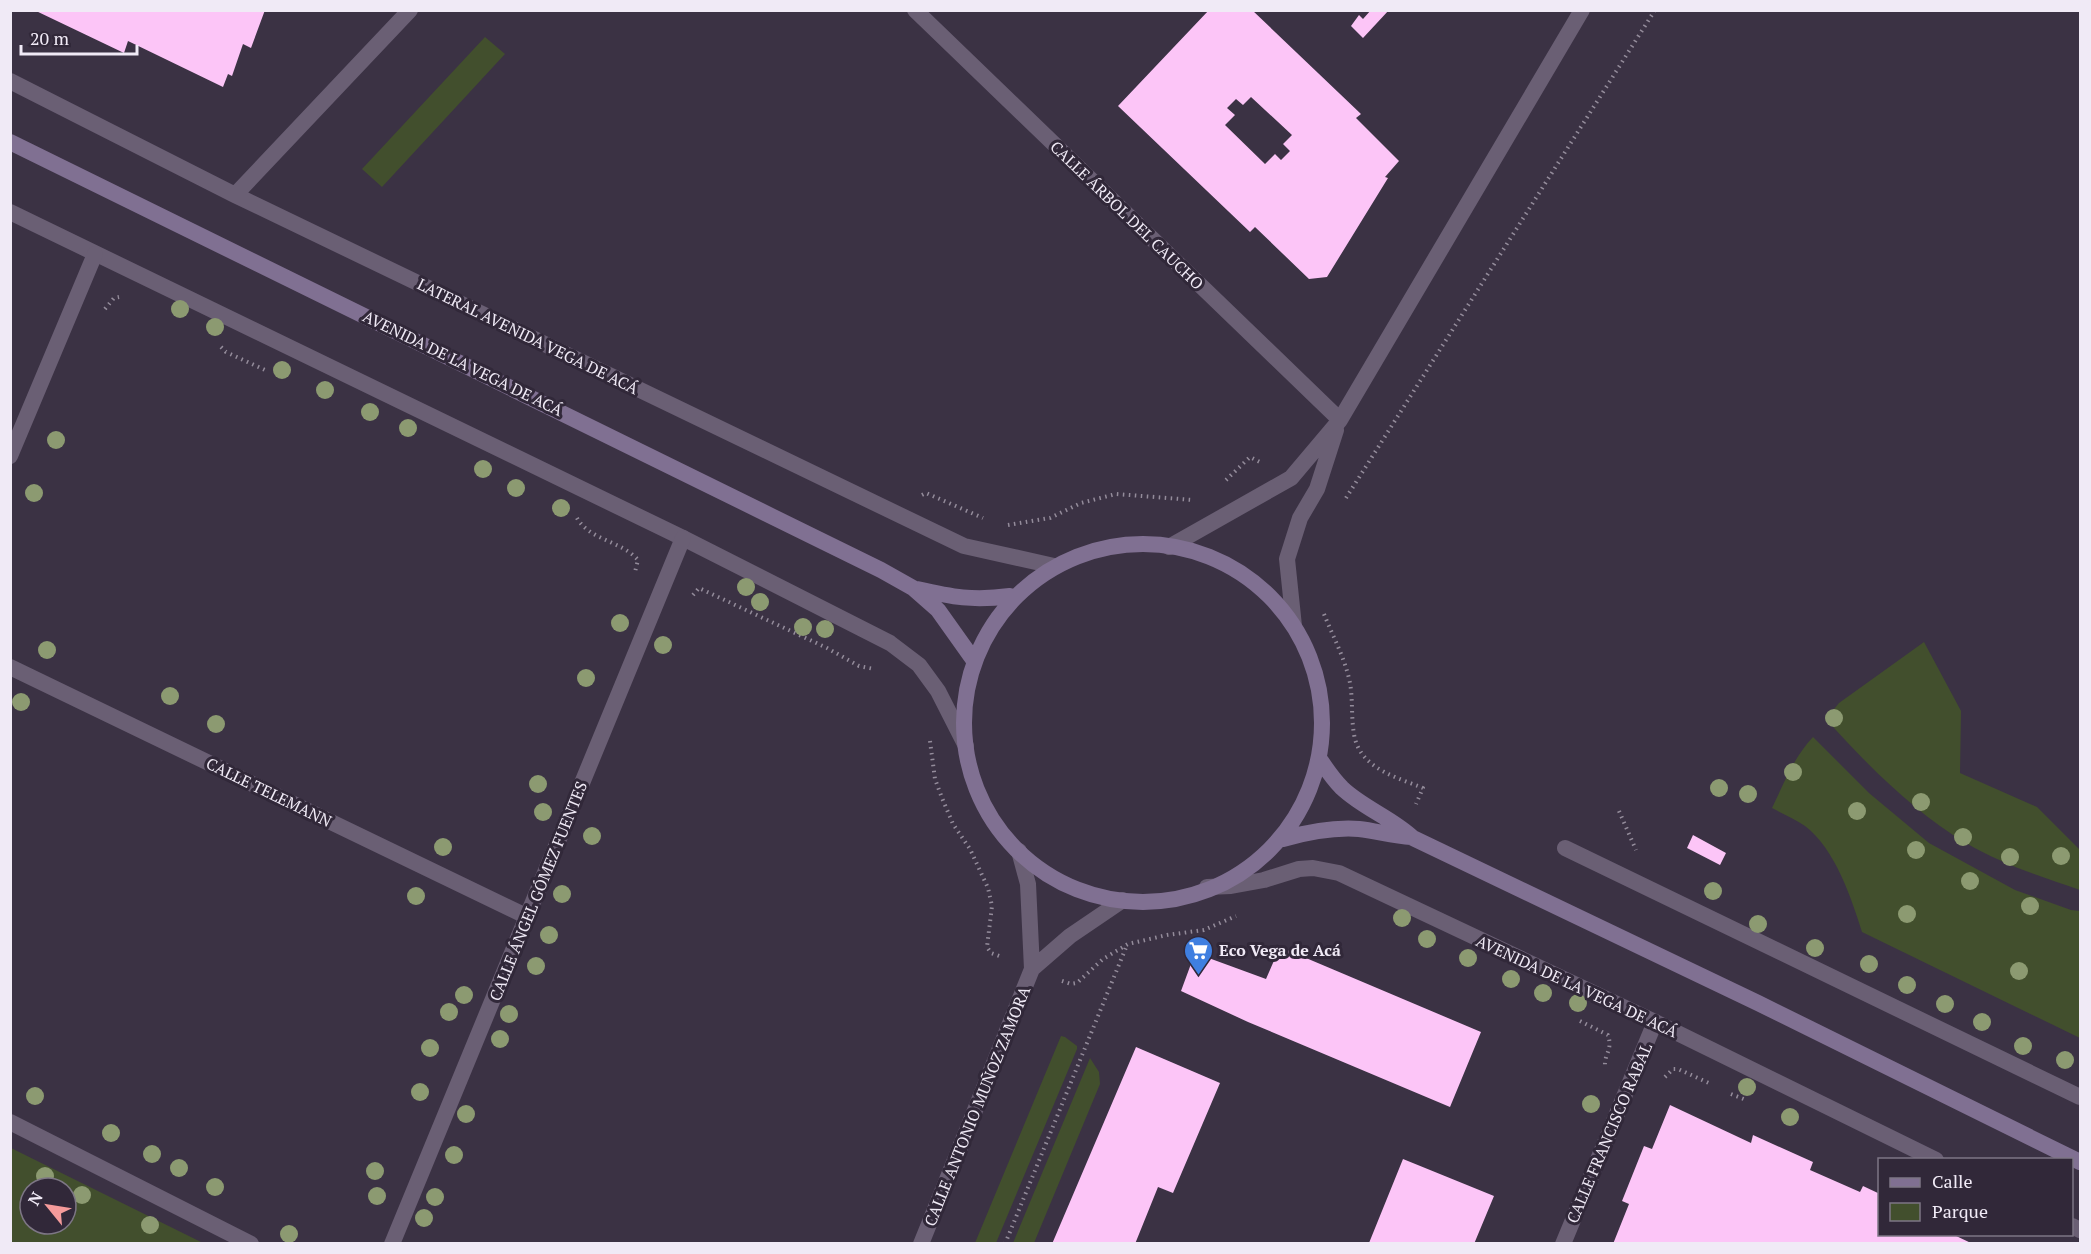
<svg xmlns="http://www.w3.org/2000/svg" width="2091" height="1254" font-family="'PT Serif',serif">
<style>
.green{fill:#424f2d;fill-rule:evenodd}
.building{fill:#fcc5f7;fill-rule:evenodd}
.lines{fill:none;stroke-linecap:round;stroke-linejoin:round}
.path{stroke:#948c9b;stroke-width:4;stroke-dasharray:1.5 4.5;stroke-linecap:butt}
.service{stroke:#6a5f74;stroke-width:16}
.minor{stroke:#6a5f74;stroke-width:16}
.tertiary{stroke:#6a5f74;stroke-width:16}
.secondary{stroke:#807092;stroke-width:16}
.tree{fill:#8c9a71}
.labels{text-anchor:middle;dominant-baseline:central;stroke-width:6;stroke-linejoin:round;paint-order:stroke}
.street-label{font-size:16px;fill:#f0eaf6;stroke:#312839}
.poi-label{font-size:16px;font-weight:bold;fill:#f0eaf6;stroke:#312839;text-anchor:start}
</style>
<rect width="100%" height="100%" fill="#3b3244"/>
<!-- green -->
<path class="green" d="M485 37 505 54 382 187 362 169Z
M1924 642 1961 711 1960 773 2037 807 2080 850V890C2041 877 2002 864 1966 843 1914 812 1866 764 1826 719L1839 703Z
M1813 737 1869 793 1929 843 2015 890 2071 910 2080 911V1038L1862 932C1851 897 1835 849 1805 826 1795 819 1783 814 1772 808 1784 783 1794 757 1813 737Z
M1061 1036 1065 1037 1077 1046V1049L996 1243H975Z
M1090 1058 1099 1072 1100 1084 1034 1243H1013Z
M10 1148H11L203 1243H11ZM30 1188H66V1224H30Z"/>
<!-- building -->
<path class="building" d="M34 10H265L251 48 243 44 232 76 228 74 223 87 128 41 124 53Z
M1209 10H1252L1361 114 1356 118 1399 161 1385 177 1388 178 1327 277 1309 279 1255 227 1250 232 1118 106ZM1251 97 1292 135 1283 144 1290 151 1281 160 1275 154 1265 164 1225 125 1235 115 1227 108 1236 99 1243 105Z
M1371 10H1389L1363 38 1351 26 1359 15 1363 19Z
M1693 835 1726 853 1720 865 1687 848Z
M1280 947 1481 1032 1450 1107 1248 1022 1181 991 1195 953 1266 979Z
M1136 1047 1220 1083 1173 1193 1158 1187 1135 1244H1052Z
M1670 1105 1751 1143 1753 1135 1813 1162 1810 1170 1860 1192 1863 1186 1880 1194V1234H1952L1973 1244H1613L1629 1204 1622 1201 1644 1146 1652 1149Z
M1403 1159 1494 1196 1474 1244 1369 1243Z"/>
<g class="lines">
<!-- path -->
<path class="path" d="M105 309 114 298 119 297
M221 347 226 352 265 370
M1226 480 1250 457 1260 462
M922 495 926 493 983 518
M1346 498 1655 10
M577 518C589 540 622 541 638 560L635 572
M1008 525 1050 518 1081 503 1116 494 1193 500
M693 595 699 588 827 648 859 666 874 669
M1324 614C1333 637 1345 658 1350 683 1353 700 1351 717 1354 734 1359 768 1396 777 1423 788L1416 804
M930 741 935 779 942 798 953 824 970 849 988 888 992 906 987 947 991 953 1002 957
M1619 811 1636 850
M1062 981 1071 984 1077 983 1103 959 1128 944 1167 935 1204 930 1236 916
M1580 1021 1608 1035C1613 1051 1604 1053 1605 1067
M1665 1077 1673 1069H1678L1711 1084
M1731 1094 1746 1100
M1005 1244 1127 945"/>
<!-- service -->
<path class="service" d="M10 212 683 538 890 643 919 665 938 691 966 746
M1565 848 2080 1097
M1207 887 1231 886 1264 880 1299 869 1313 868 1339 873 1655 1022 1936 1160
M2072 1226 2080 1230"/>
<!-- minor -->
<path class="minor" d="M915 10 1340 420
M10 81 235 195 964 546 1054 566
M235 195 410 10
M10 456 95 254
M1169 547 1291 478 1340 420 1582 10
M1294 626 1287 559 1300 518 1317 489 1336 430
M10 667 528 917
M10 1122 251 1244
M392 1244 683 538
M1563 1244 1655 1022"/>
<!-- tertiary -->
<path class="tertiary" d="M1019 851 1028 884 1032 969
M921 1244 1032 969 1070 936 1123 900"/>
<!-- secondary -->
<path class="secondary" d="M10 142 881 570 913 588 938 610 975 662
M964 723a179 179 0 1 1 358 0a179 179 0 1 1-358 0Z
M917 589C952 597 973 601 1010 596
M1321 761C1327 770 1334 780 1342 788 1363 808 1392 818 1413 838L1758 1003 2080 1162
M1283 839C1308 832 1333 827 1359 829 1376 831 1394 836 1411 837"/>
</g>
<!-- trees -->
<g class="tree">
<circle cx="180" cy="309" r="9"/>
<circle cx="215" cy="327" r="9"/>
<circle cx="282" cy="370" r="9"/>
<circle cx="325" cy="390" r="9"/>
<circle cx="370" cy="412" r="9"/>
<circle cx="408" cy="428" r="9"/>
<circle cx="56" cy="440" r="9"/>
<circle cx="483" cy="469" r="9"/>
<circle cx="516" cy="488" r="9"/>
<circle cx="34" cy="493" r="9"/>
<circle cx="561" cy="508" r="9"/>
<circle cx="746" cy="587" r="9"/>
<circle cx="760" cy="602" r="9"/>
<circle cx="620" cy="623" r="9"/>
<circle cx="803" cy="627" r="9"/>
<circle cx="825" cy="629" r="9"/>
<circle cx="663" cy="645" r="9"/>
<circle cx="47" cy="650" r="9"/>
<circle cx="586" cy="678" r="9"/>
<circle cx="170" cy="696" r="9"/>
<circle cx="21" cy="702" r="9"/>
<circle cx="1834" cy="718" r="9"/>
<circle cx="216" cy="724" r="9"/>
<circle cx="1793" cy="772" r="9"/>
<circle cx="538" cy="784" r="9"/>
<circle cx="1719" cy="788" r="9"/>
<circle cx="1748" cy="794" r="9"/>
<circle cx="1921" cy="802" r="9"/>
<circle cx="1857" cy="811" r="9"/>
<circle cx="543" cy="812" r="9"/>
<circle cx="592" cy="836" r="9"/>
<circle cx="1963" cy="837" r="9"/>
<circle cx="443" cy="847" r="9"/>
<circle cx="1916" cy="850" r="9"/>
<circle cx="2061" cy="856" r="9"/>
<circle cx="2010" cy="857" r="9"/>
<circle cx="1970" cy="881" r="9"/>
<circle cx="1713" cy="891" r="9"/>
<circle cx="562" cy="894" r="9"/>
<circle cx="416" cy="896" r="9"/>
<circle cx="2030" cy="906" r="9"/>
<circle cx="1907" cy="914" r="9"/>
<circle cx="1402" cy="918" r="9"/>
<circle cx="1758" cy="924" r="9"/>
<circle cx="549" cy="935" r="9"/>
<circle cx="1427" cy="939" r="9"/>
<circle cx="1815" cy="948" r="9"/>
<circle cx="1468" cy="958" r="9"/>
<circle cx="1869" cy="964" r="9"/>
<circle cx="536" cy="966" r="9"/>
<circle cx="2019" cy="971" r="9"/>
<circle cx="1511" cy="979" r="9"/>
<circle cx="1907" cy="985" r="9"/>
<circle cx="1543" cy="993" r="9"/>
<circle cx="464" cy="995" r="9"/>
<circle cx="1578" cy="1003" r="9"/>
<circle cx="1945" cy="1004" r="9"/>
<circle cx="449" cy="1012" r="9"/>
<circle cx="509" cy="1014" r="9"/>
<circle cx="1982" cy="1022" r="9"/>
<circle cx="500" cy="1039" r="9"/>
<circle cx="2023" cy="1046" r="9"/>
<circle cx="430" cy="1048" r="9"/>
<circle cx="2065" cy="1060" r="9"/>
<circle cx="1747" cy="1087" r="9"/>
<circle cx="420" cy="1092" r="9"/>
<circle cx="35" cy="1096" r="9"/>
<circle cx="1591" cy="1104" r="9"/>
<circle cx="466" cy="1114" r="9"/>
<circle cx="1790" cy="1117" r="9"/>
<circle cx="111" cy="1133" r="9"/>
<circle cx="152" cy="1154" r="9"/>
<circle cx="454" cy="1155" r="9"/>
<circle cx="179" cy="1168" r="9"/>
<circle cx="375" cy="1171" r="9"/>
<circle cx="45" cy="1176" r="9"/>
<circle cx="215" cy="1187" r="9"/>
<circle cx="82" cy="1195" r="9"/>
<circle cx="377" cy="1196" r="9"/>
<circle cx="435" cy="1197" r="9"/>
<circle cx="424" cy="1218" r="9"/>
<circle cx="150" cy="1225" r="9"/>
<circle cx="289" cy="1234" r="9"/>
</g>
<!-- icons -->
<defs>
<symbol id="supermarket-pin" viewBox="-11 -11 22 30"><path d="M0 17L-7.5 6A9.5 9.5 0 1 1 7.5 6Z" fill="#3f7fe0" stroke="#312839"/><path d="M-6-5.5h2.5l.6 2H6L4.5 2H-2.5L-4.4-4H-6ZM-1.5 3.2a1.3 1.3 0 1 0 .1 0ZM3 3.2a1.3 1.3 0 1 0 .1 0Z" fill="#fff"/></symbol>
</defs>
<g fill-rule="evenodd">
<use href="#supermarket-pin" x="1182" y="934" width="33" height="45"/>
</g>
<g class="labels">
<!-- street labels -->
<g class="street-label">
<text transform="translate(1127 215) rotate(44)">CALLE ÁRBOL DEL CAUCHO</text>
<text transform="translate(528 336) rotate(26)">LATERAL AVENIDA VEGA DE ACÁ</text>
<text transform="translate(463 363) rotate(26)">AVENIDA DE LA VEGA DE ACÁ</text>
<text transform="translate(269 792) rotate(26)">CALLE TELEMANN</text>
<text transform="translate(538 891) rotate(-68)">CALLE ÁNGEL GÓMEZ FUENTES</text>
<text transform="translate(1577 986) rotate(25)">AVENIDA DE LA VEGA DE ACÁ</text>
<text transform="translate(977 1106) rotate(-68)">CALLE ANTONIO MUÑOZ ZAMORA</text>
<text transform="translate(1609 1133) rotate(-67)">CALLE FRANCISCO RABAL</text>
</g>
<!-- poi labels -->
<g class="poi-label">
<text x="1219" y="950">Eco Vega de Acá</text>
</g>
</g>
<!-- border -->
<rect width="2091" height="1254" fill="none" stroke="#f0eaf6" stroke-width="24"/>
<!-- legend -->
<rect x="1878" y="1158" width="195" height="78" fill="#312839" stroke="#7d7685" stroke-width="1.5"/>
<rect x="1890" y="1178" width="30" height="9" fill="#807092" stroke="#7d7685" stroke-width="1.5"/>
<text x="1932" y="1188" font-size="18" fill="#f0eaf6">Calle</text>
<rect x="1890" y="1203" width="30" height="18" fill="#424f2d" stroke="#7d7685" stroke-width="1.5"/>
<text x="1932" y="1218" font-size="18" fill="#f0eaf6">Parque</text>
<!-- north arrow -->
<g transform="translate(48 1206) rotate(300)"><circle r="28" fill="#312839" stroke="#7d7685" stroke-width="1.5"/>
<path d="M0-4.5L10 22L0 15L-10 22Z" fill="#f59b9b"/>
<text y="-9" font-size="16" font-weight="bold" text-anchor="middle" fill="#f0eaf6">N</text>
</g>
<!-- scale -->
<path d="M21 45v9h116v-9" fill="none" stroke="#f0eaf6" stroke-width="3"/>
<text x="30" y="45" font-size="18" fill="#f0eaf6" stroke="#312839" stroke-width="4.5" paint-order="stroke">20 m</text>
</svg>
